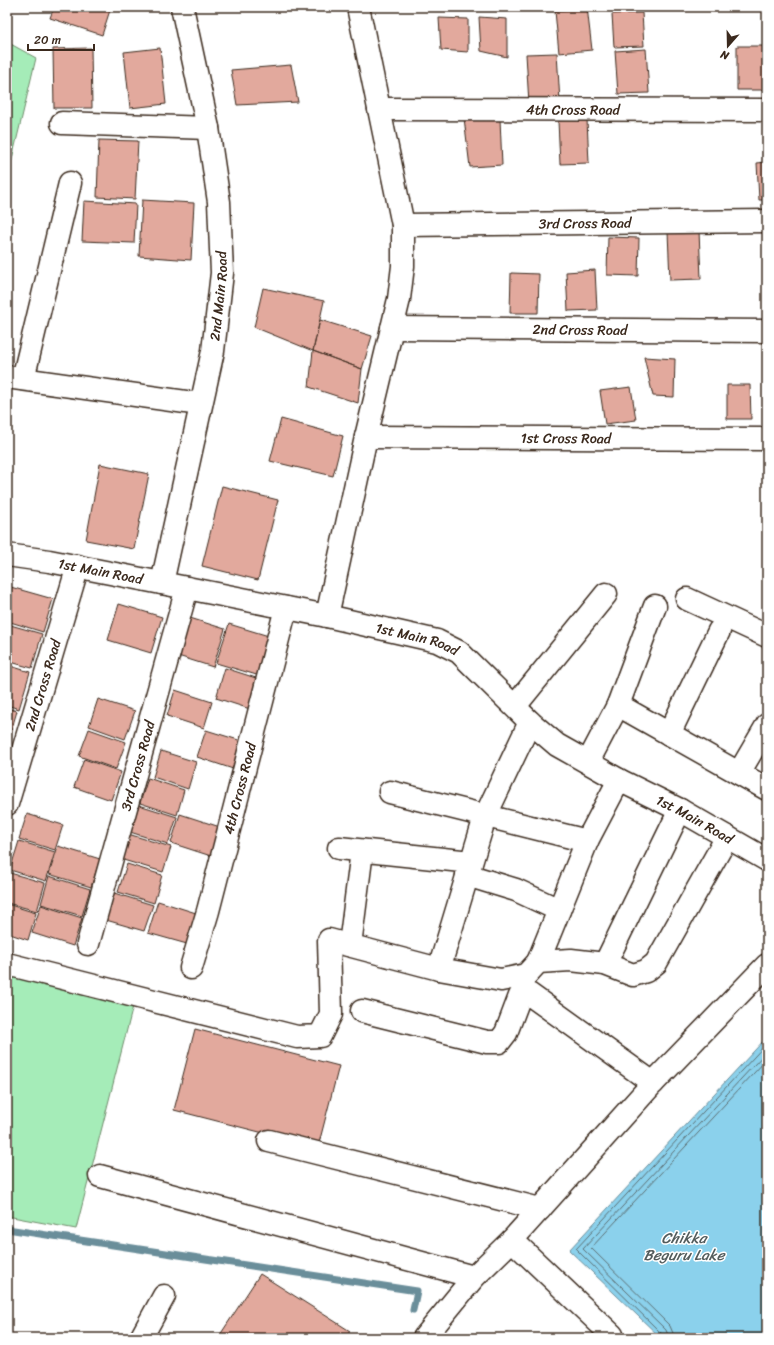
<svg xmlns="http://www.w3.org/2000/svg" width="774" height="1345" font-family="Sriracha,sans-serif">
<style>
.green{fill:#a5ecb8;stroke:#708b6b}
.water{fill:#8bd1ec;stroke:#6b8e9a}
.lines{fill:none;stroke-linecap:round;stroke-linejoin:round}
.shore{stroke:#5b6d70;stroke-width:1}
.stream{stroke:#6b8e9a;stroke-width:7}
.building{fill:#e2a99d;stroke:#3b2a1e}
.minor-casing{stroke:#3b2a1e;stroke-width:25}
.minor{stroke:#fff;stroke-width:22}
.labels{text-anchor:middle;dominant-baseline:central;stroke-width:3;stroke-linejoin:round;paint-order:stroke}
.street-label{font-size:14px;fill:#3b2a1e;stroke:#fff}
.water-label{font-size:15px;font-style:italic;fill:#535c5c;stroke:#fff}
</style>
<rect width="100%" height="100%" fill="#fff"/>
<filter id="ink" filterUnits="userSpaceOnUse"><feTurbulence type="fractalNoise" baseFrequency=".025" numOctaves="2"/><feDisplacementMap in="SourceGraphic" scale="8" xChannelSelector="R" yChannelSelector="G"/><feConvolveMatrix kernelMatrix="1 2 1 2 8 2 1 2 1" color-interpolation-filters="sRGB"/></filter>
<g filter="url(#ink)">
<!-- green -->
<path class="green" d="M7 42 36 58 7 180Z
M7 976 133 1006 76 1229 7 1216Z"/>
<!-- water -->
<path class="water" d="M767 1037V1338H661L569 1250Z"/>
<g class="lines">
<!-- shore -->
<path class="shore" d="M664 1338 662 1334 576 1249 767 1043
M669 1338 666 1330 583 1249 767 1051
M675 1338 670 1326 591 1248 767 1059"/>
<!-- stream -->
<path class="stream" d="M7 1229 417 1291 413 1310"/>
</g>
<!-- building -->
<path class="building" d="M54 7H111L102 35 50 18Z
M587 7 592 50 559 53 555 11Z
M642 13 644 46 614 47 612 14Z
M479 17 507 19V57L481 51Z
M439 18 468 19V52L441 50Z
M737 46H767V90H737Z
M91 48 92 108H54L53 49Z
M160 48 166 104 130 108 124 52Z
M646 49 649 93 618 94 615 51Z
M557 53 560 102 529 104 526 54Z
M291 65 298 102 237 105 231 70Z
M464 118 500 119 502 165 470 167Z
M587 120 589 163 560 164 558 121Z
M99 140 138 141 135 199 97 197Z
M767 162V200H759L757 163Z
M142 200 194 203 191 260 139 256Z
M84 201 136 204 134 243 82 241Z
M699 231 701 279 670 280 668 232Z
M608 237 639 238 638 276 607 275Z
M595 270 597 310 568 311 566 272Z
M511 273 539 274 538 313H510Z
M263 288 324 301 313 351 254 327Z
M320 320 372 336 362 369 313 351Z
M313 351 362 369 358 403 309 387Z
M644 357 675 359 674 397 653 396Z
M727 385H750L751 419H727Z
M631 387 636 420 605 424 600 391Z
M281 419 343 436 333 476 270 461Z
M100 464 149 474 134 549 86 540Z
M222 486 278 500 258 580 202 566Z
M7 586 53 599 43 632 7 621Z
M119 604 162 617 151 653 108 640Z
M190 618 225 629 213 667 178 656Z
M7 624 42 634 32 668 7 661Z
M229 624 272 637 260 676 216 663Z
M7 665 30 672 19 709 7 705Z
M225 668 259 679 250 709 216 698Z
M175 690 212 702 204 728 167 716Z
M98 699 135 711 125 739 89 726Z
M7 708 17 711 7 745Z
M89 729 126 742 116 769 79 756Z
M206 730 245 742 236 770 197 757Z
M161 751 196 762 188 789 153 777Z
M84 759 121 772 111 800 74 787Z
M148 778 184 790 177 815 140 803Z
M139 805 177 817 168 844 130 832Z
M27 814 63 825 55 850 19 839Z
M180 814 220 827 211 856 171 843Z
M128 834 171 847 163 872 120 859Z
M19 841 55 852 46 881 10 870Z
M58 846 100 859 91 887 49 874Z
M127 864 162 875 154 903 118 892Z
M10 873 45 883 37 911 7 903V882Z
M49 876 90 889 82 916 41 904Z
M114 893 153 905 144 931 106 920Z
M158 901 196 913 187 944 148 933Z
M7 904 36 913 28 940 7 933Z
M41 905 82 918 73 946 32 933Z
M195 1029 339 1066 318 1147 174 1110Z
M260 1274 350 1331 346 1338H218Z"/>
<g class="lines">
<defs>
<g id="minor">
<path id="s1" d="M379 109 767 110"/>
<path d="M62 123 208 128"/>
<path id="s2" d="M403 225 767 221"/>
<path id="s3" d="M392 328 767 331"/>
<path d="M7 377 200 404"/>
<path d="M23 379 70 183"/>
<path id="s4" d="M366 437 767 439"/>
<path id="s5" d="M7 555 49 561 187 588 327 616 437 641 459 652 530 722 557 745 619 780 680 810 767 860"/>
<path id="s6" d="M162 583 213 351 222 273 219 202 208 128 182 7"/>
<path d="M687 599 767 636"/>
<path d="M327 616 366 437 399 299 403 266V225L358 7"/>
<path d="M618 705 767 789"/>
<path d="M515 706 606 594"/>
<path d="M669 734 719 631"/>
<path d="M588 762 618 705 655 606"/>
<path d="M739 773 767 725"/>
<path d="M390 792 587 841"/>
<path id="s7" d="M7 804 78 566"/>
<path d="M339 848 471 862"/>
<path d="M467 875 516 890 559 910"/>
<path id="s8" d="M88 944 187 588"/>
<path d="M350 945 362 851"/>
<path d="M538 962 587 841 619 780"/>
<path d="M7 964 297 1037 320 1036 331 1014 329 940 439 969 501 980 526 975 538 962 571 960 605 964 633 975 646 971 656 963 727 837"/>
<path d="M605 964 680 810"/>
<path id="s9" d="M191 968 208 911 286 608"/>
<path d="M439 969 485 817 530 722"/>
<path d="M362 1011 487 1042H499L506 1033 520 996 529 994 653 1083"/>
<path d="M269 1141 540 1209"/>
<path d="M100 1176 474 1277"/>
<path d="M512 1240 612 1335"/>
<path d="M141 1338 164 1296"/>
<path d="M424 1338 474 1277 512 1240 653 1083 767 965"/>
</g>
</defs>
<!-- minor casing -->
<use href="#minor" class="minor-casing"/>
<!-- minor -->
<use href="#minor" class="minor"/>
</g>
</g>
<g class="labels">
<!-- street labels -->
<g class="street-label">
<text stroke="none"><textPath href="#s1" startOffset="194">4th Cross Road</textPath></text>
<text stroke="none"><textPath href="#s2" startOffset="182">3rd Cross Road</textPath></text>
<text stroke="none"><textPath href="#s6" startOffset="293">2nd Main Road</textPath></text>
<text stroke="none"><textPath href="#s3" startOffset="188">2nd Cross Road</textPath></text>
<text stroke="none"><textPath href="#s4" startOffset="200">1st Cross Road</textPath></text>
<text stroke="none"><textPath href="#s5" startOffset="95">1st Main Road</textPath></text>
<text stroke="none"><textPath href="#s5" startOffset="419">1st Main Road</textPath></text>
<text stroke="none"><textPath href="#s7" startOffset="124">2nd Cross Road</textPath></text>
<text stroke="none"><textPath href="#s8" startOffset="185">3rd Cross Road</textPath></text>
<text stroke="none"><textPath href="#s9" startOffset="186">4th Cross Road</textPath></text>
<text stroke="none"><textPath href="#s5" startOffset="755">1st Main Road</textPath></text>
</g>
<!-- water labels -->
<g class="water-label">
<text x="684" y="1238">Chikka<tspan x="684" dy="17">Beguru Lake</tspan></text>
</g>
</g>
<!-- margin -->
<rect width="774" height="1345" fill="none" stroke="#fff" stroke-width="24"/>
<rect x="12" y="12" width="750" height="1321" fill="none" stroke="#3b2a1e" stroke-width="1.5" filter="url(#ink)"/>
<!-- north arrow -->
<g transform="translate(728 46) rotate(200)" stroke="#ffffff" stroke-width="3" paint-order="stroke">
<path d="M0-3L7 15L0 10L-7 15Z" fill="#3b2a1e"/>
<text y="-6" font-size="11" font-weight="bold" text-anchor="middle" fill="#3b2a1e">N</text>
</g>
<!-- scale -->
<path d="M28 44v6h66v-6" fill="none" stroke="#3b2a1e" stroke-width="2"/>
<text x="34" y="44" font-size="12" fill="#3b2a1e" stroke="#ffffff" stroke-width="3" paint-order="stroke">20 m</text>
</svg>
